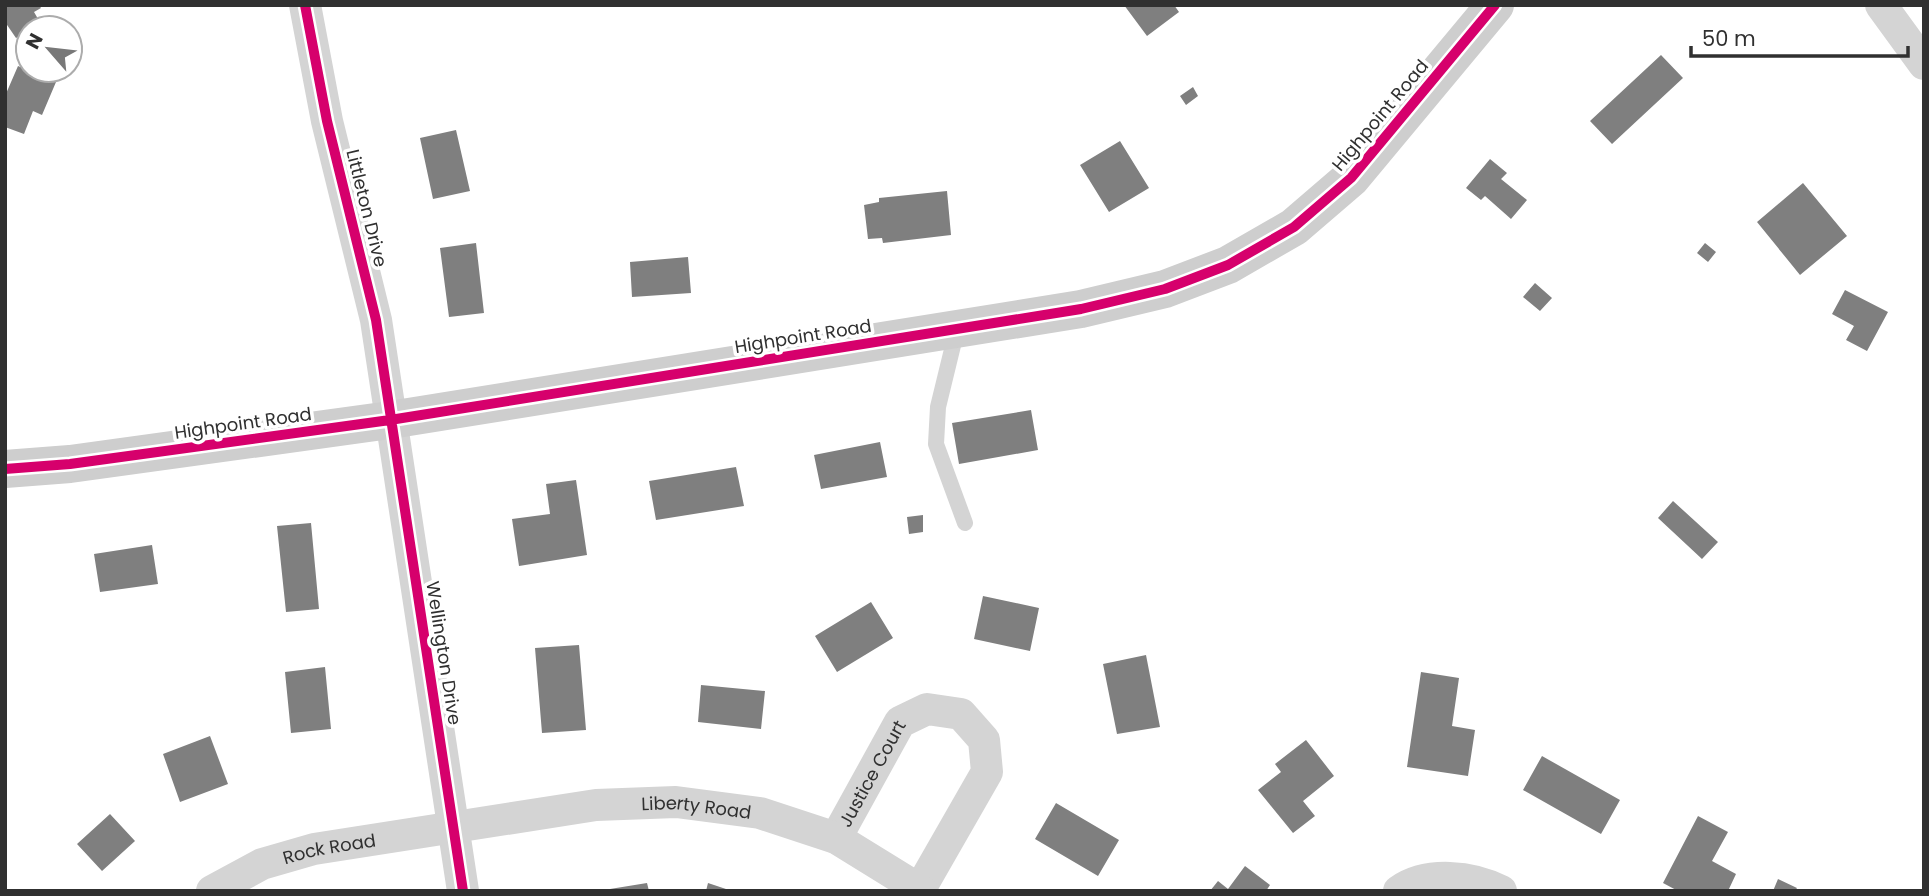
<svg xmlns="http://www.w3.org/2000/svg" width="1929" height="896" font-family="Poppins,sans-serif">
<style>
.building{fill:#7f7f7f}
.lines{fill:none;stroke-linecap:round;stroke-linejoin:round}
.lane{stroke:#d4d4d4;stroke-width:16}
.street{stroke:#d4d4d4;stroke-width:32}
.secondary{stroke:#cecece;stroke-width:38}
.cycleway-casing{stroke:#fff;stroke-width:15}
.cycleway{stroke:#d6006c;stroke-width:10}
.labels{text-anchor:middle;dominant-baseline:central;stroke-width:7;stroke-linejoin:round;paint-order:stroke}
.street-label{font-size:18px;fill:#303030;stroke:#fff}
</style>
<rect width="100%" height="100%" fill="#fff"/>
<!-- building -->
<path class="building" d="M5 5H39L41 8 34 12 41 24 28 28V31L16 38 5 22Z
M1124 5H1174L1179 12 1147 36Z
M1661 55 1683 78 1612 144 1590 121Z
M18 66 56 82 42 115 33 111 24 134 5 127V96Z
M1193 87 1198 96 1186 105 1180 96Z
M456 130 470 191 433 199 420 138Z
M1120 141 1149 188 1109 212 1080 165Z
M1490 159 1507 173 1501 179 1527 200 1511 219 1485 196 1481 200 1466 188Z
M1803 183 1847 236 1800 275 1757 222Z
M947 191 951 235 883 243 882 238 868 239 864 205 879 202V198Z
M476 243 484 313 449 317 440 248Z
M1705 243 1716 252 1708 262 1697 253Z
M688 257 691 293 632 297 630 262Z
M1535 283 1552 298 1540 311 1523 297Z
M1845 290 1888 312 1867 351 1846 340 1854 326 1832 314Z
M1031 410 1038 450 959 464 952 423Z
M880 442 887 477 821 489 814 455Z
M736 467 744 506 656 520 649 481Z
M576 480 587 555 519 566 512 519 550 514 546 484Z
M1673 501 1718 542 1702 559 1658 518Z
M923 515V532L909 534 907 517Z
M311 523 319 609 286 612 277 526Z
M152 545 158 584 100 592 94 554Z
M983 596 1039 608 1030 651 974 639Z
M871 602 893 638 837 672 815 636Z
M579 645 586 730 542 733 535 648Z
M1146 655 1160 727 1117 734 1103 664Z
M325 667 331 729 291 733 285 672Z
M1421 672 1459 678 1452 726 1475 730 1468 776 1407 767Z
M701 685 765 691 761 729 698 722Z
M210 736 228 784 180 802 163 754Z
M1306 740 1334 776 1303 801 1315 816 1293 833 1258 790 1281 772 1275 764Z
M1542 756 1620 800 1601 834 1523 790Z
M1056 803 1119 840 1098 876 1035 839Z
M110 814 135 841 102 871 77 844Z
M1698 816 1728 832 1712 861 1736 874 1728 891H1678L1663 883Z
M1245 866 1270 885 1266 891H1210L1218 881 1228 889Z
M1778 879 1797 888 1795 891H1773Z
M647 883 649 891H610V889Z
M708 883 729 890V891H706Z"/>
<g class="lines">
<!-- lane -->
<path class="lane" d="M957 329 938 407 936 444 965 523"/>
<!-- street -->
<g class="street">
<path d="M305 5 327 121 376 320 463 891"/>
<path d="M1881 5 1924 64"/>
<path id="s1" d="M836 838 900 722 927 709 961 714 984 740 987 772 920 889"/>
<path id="s2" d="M212 891 262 864 314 849 596 805 676 802 760 813 836 838 922 891"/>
<path d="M1399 891C1427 871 1472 876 1501 891"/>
</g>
<!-- secondary -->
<path class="secondary" d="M5 469 70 464 390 420 1081 309 1165 289 1228 265 1294 227 1351 178 1495 5"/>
<defs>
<path id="cycleway" d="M305 5 327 121 376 320 463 891
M5 469 70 464 390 420 1081 309 1165 289 1228 265 1294 227 1351 178 1495 5"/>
</defs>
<!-- cycleway casing -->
<use href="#cycleway" class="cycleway-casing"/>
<!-- cycleway -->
<use href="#cycleway" class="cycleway"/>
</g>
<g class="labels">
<!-- street labels -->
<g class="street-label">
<text transform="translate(1380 115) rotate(-50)">Highpoint Road</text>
<text transform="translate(367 208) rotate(76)">Littleton Drive</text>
<text transform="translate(803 336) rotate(-9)">Highpoint Road</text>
<text transform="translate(243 423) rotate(-8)">Highpoint Road</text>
<text transform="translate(444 653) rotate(81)">Wellington Drive</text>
<text stroke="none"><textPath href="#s1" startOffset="74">Justice Court</textPath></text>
<text stroke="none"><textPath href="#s2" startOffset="497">Liberty Road</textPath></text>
<text stroke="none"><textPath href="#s2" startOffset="126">Rock Road</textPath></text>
</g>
</g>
<!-- border -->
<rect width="1929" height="896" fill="none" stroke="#303030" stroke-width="14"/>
<!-- north arrow -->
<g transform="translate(49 49) rotate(298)"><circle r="33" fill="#ffffff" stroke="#acacac" stroke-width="2"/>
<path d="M0-5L12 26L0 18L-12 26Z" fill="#787878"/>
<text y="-10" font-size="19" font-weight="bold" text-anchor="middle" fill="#303030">N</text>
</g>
<!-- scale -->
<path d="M1691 46v10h217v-10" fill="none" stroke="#303030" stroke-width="3.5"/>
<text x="1702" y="46" font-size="21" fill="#303030" stroke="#ffffff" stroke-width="5" paint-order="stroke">50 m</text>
</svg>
